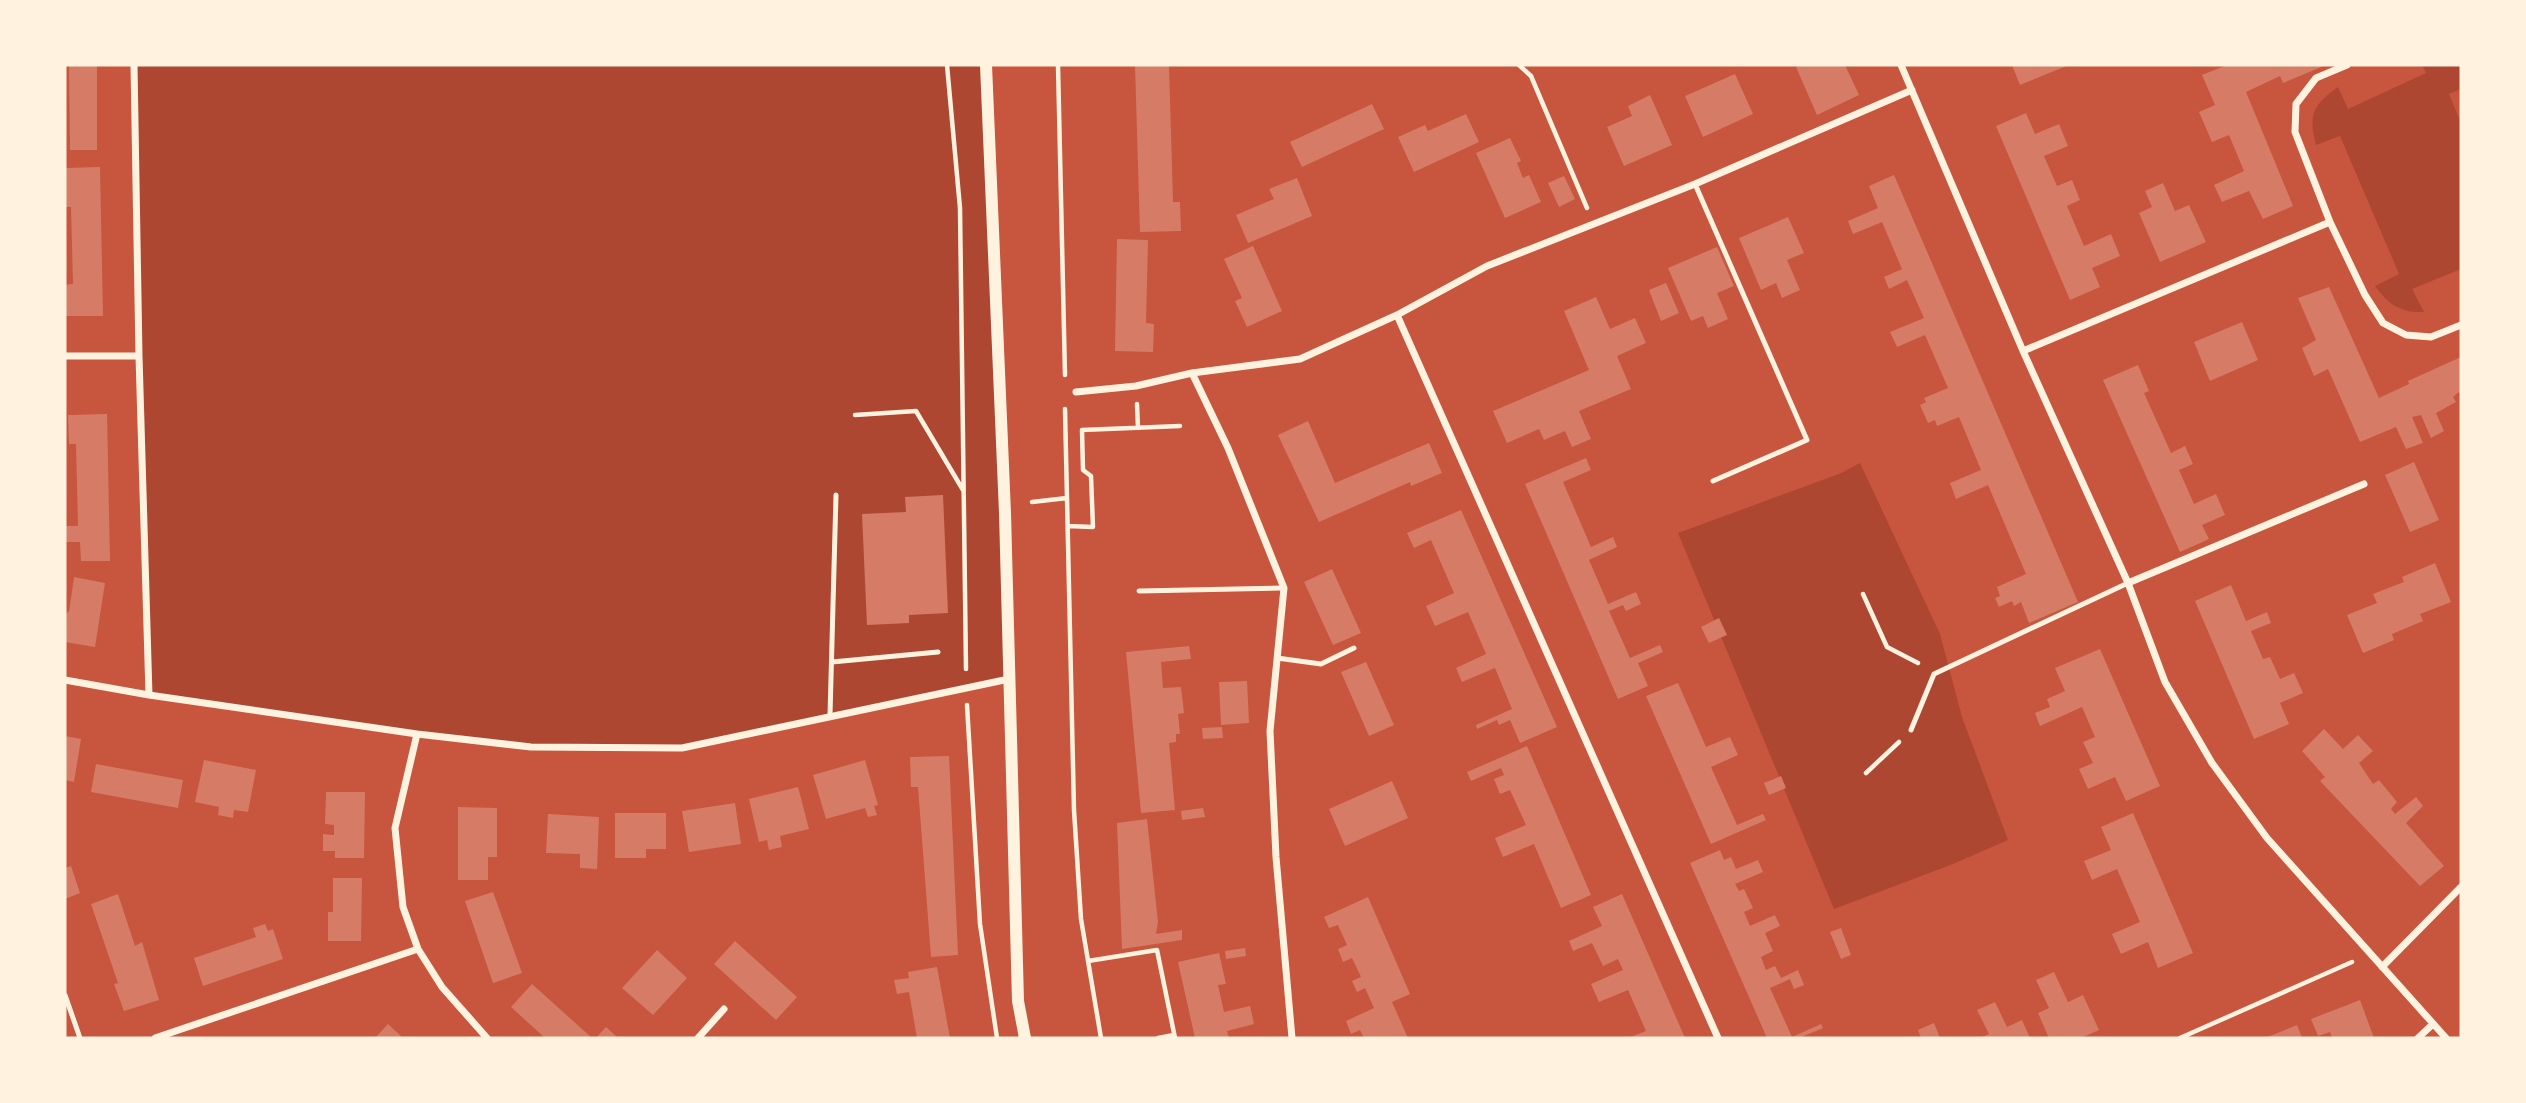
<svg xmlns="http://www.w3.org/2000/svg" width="2526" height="1103" font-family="'IBM Plex Sans',sans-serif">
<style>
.green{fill:#ae4732}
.building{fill:#d67c66}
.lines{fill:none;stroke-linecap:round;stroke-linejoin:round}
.path{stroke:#fff3e0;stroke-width:4.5}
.service{stroke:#fff3e0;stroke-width:5}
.minor{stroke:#fff3e0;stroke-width:7}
.tertiary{stroke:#fff3e0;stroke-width:12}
</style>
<rect width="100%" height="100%" fill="#c8553d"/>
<!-- green -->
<path class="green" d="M134 65H986L1009 679 682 748 531 747 149 695Z
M2422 65H2459L2461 67V89L2449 94 2461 123V269L2412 289 2424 312C2400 313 2388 304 2375 286L2399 274 2340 136 2316 145C2308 115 2313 105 2338 87L2348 109 2426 73Z
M1860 463 1940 634 1962 717 2008 840 1953 864 1834 909 1678 533 1839 474Z"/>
<!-- building -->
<path class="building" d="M69 65H97V150H70Z
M1135 65H1169L1173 202H1180L1181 231 1140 232Z
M1801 65H1845L1859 95 1817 115 1796 67Z
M2012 65H2069L2020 85Z
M2227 65H2326L2283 83 2280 76 2246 92 2293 206 2263 219 2249 191 2222 202 2214 185 2244 171 2229 135 2212 142 2199 112 2215 105 2202 75Z
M1735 74 1753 114 1703 137 1685 96Z
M1650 95 1672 145 1624 166 1607 127 1632 116 1628 106Z
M1372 104 1384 129 1302 167 1290 142Z
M2026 113 2035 134 2059 124 2068 146 2044 156 2057 186 2072 180 2080 200 2067 206 2084 246 2111 234 2120 256 2092 268 2100 287 2070 300 1996 126Z
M1466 114 1479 142 1414 172 1398 137 1425 125 1428 131Z
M1510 138 1521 161 1517 163 1523 178 1529 175 1541 202 1505 218 1476 153Z
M100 167 103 316H66L65 285 73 284 71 207H65V168Z
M1894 175 2078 602 2029 623 2021 602 2014 606 2012 601 1999 607 1995 598 2000 596 1997 587 2026 574 1988 485 1956 499 1950 483 1981 470 1959 417 1937 426 1935 420 1928 423 1920 405 1926 402 1924 398 1948 388 1925 335 1897 347 1890 332 1924 318 1907 280 1889 289 1884 277 1902 269 1882 222 1853 234 1848 221 1878 208 1869 186Z
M1564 176 1575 199 1559 207 1548 183Z
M1297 178 1312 216 1248 243 1236 215 1274 199 1269 189Z
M2163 183 2175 211 2189 205 2206 242 2160 262 2139 213 2152 207 2145 191Z
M1788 217 1804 253 1787 260 1800 290 1782 298 1776 283 1761 290 1739 238Z
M1117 239 1148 240 1146 323 1154 324 1153 352 1115 351Z
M1253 246 1282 311 1247 327 1235 301 1242 298 1224 259Z
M1717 247 1734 286 1717 293 1728 319 1708 328 1703 316 1691 321 1668 268Z
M1666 283 1679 313 1661 321 1649 290Z
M2329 287 2379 398 2409 384 2408 381 2461 357V396L2459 392 2453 397 2456 402 2436 413 2444 431 2431 438 2421 415 2412 417 2423 443 2406 449 2396 427 2360 442 2328 369 2314 376 2302 348 2316 340 2298 298Z
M1596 297 1610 329 1635 318 1646 343 1617 356 1631 389 1579 411 1591 439 1572 447 1565 431 1544 440 1539 429 1507 443 1493 411 1589 370 1564 311Z
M2242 322 2258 360 2210 381 2194 342Z
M2138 365 2149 391 2144 393 2171 453 2185 446 2193 464 2179 470 2194 504 2216 494 2225 515 2202 525 2209 539 2180 552 2103 380Z
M107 414 110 561H81L80 542H65V526H78L76 444H69L68 415Z
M1308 421 1335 483 1429 443 1442 473 1411 486 1410 482 1319 522 1278 435Z
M1586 458 1591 470 1563 482 1591 547 1613 537 1617 547 1589 560 1608 604 1636 592 1641 604 1626 611 1623 605 1609 611 1630 658 1660 645 1663 652 1638 663 1648 686 1618 699 1525 484Z
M2414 462 2439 520 2410 532 2385 475Z
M943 495 948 613 909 615V623L867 625 862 514 906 512 905 497Z
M1461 510 1557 727 1520 743 1510 720 1499 725 1497 720 1477 729 1476 725 1512 709 1495 668 1462 682 1456 668 1486 654 1468 612 1435 626 1426 606 1454 593 1431 540 1414 548 1407 533Z
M2435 563 2451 602 2420 614 2423 621 2392 634 2394 640 2363 653 2347 615 2377 603 2373 594 2404 582 2402 577Z
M1332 569 1361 633 1333 645 1304 582Z
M74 577 105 583 95 647 65 642V613L69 612Z
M2231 585 2246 621 2267 612 2271 623 2251 631 2263 659 2270 657 2280 679 2294 673 2303 693 2280 703 2289 724 2254 739 2195 601Z
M1719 618 1727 635 1709 643 1701 627Z
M1189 646 1191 659 1161 662 1163 688 1181 687 1184 713 1178 714 1180 734H1176V742L1169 743 1175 810 1141 813 1126 652Z
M2100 649 2160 786 2126 801 2115 777 2088 789 2079 769 2093 763 2083 742 2095 737 2082 707 2040 726 2035 713 2050 707 2047 699 2065 691 2055 668Z
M1366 662 1394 725 1369 736 1341 672Z
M1247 681 1249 723 1221 725 1219 682Z
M1678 683 1706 747 1730 737 1738 755 1711 767 1737 825 1763 814 1766 820 1711 844 1646 696Z
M1222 727 1223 738 1203 739 1202 728Z
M2324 729 2343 749 2358 735 2373 751 2359 763 2373 784 2379 780 2397 802 2391 809 2395 814 2416 797 2423 806 2406 823 2444 866 2420 886 2320 781 2325 777 2302 751Z
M65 736 81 739 74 782 65 780Z
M1527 746 1591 895 1561 908 1534 844 1503 857 1495 838 1526 825 1510 790 1500 794 1494 779 1504 775 1501 768 1471 781 1467 772Z
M949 756 958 955 931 957 918 787H911L910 757Z
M204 760 256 770 248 812 234 810 233 818 218 815 219 807 195 802Z
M865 760 878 805 874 806 877 815 868 817 865 808 826 819 813 775Z
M96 764 183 780 178 808 91 792Z
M1781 776 1786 788 1769 795 1764 783Z
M1392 781 1408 818 1345 846 1329 809Z
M798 787 809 829 780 836 782 847 769 850 767 840 759 842 749 799Z
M326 792H365L364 858H335V851H323V834L334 835V825L325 824Z
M735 803 741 844 689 852 682 811Z
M458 807 497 808V857H488V880H458Z
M1203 808 1205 817 1182 820 1181 811Z
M615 813H666V849H646V858H615Z
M2133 813 2193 953 2158 968 2148 942 2121 954 2112 934 2140 922 2117 869 2092 880 2084 861 2111 850 2101 827Z
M548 814 599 817 597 869 580 868V854L546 853Z
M1147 819 1158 922 1156 934 1182 930V940L1122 949 1117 823Z
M1720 850 1724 860 1731 857 1736 869 1758 860 1763 872 1735 884 1739 891 1744 889 1753 908 1744 912 1750 926 1775 915 1780 926 1765 933 1773 951 1761 957 1766 970 1775 966 1781 978 1798 970 1804 985 1794 989 1790 979 1770 988 1792 1037 1821 1024 1823 1028 1799 1038H1767L1690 863Z
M71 866 80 893 65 899V868Z
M333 878H362L361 941H328V912H333Z
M493 892 522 973 493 983 465 901Z
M118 894 135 946 142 942 159 1000 124 1011 114 984 118 983 91 904Z
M1622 894 1685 1038H1628L1646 1031 1628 990 1599 1002 1591 984 1623 970 1618 959 1603 966 1592 943 1573 951 1569 941 1602 926 1593 907Z
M1368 897 1410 994 1392 1002 1408 1038H1364L1360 1030 1351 1034 1346 1021 1374 1008 1365 988 1357 992 1352 981 1361 977 1352 958 1343 962 1338 949 1347 945 1338 925 1329 928 1324 917Z
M265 924 268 931 273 929 283 959 203 986 194 958 256 937 253 928Z
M1841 928 1851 955 1841 959 1830 932Z
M735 941 797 997 776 1020 714 964Z
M1245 948 1246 956 1226 959 1225 951Z
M657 950 687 978 653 1015 622 988Z
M1219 953 1226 984 1218 985 1224 1012 1250 1006 1254 1024 1227 1031 1229 1038H1195L1178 962Z
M937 967 950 1038H917L909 992 897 994 894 980 909 978 908 972Z
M2054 972 2068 1002 2083 995 2099 1030 2081 1038H2049L2038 1013 2049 1008 2036 980Z
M532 984 592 1038H545L511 1007Z
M2360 1000 2374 1038H2332L2330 1032 2318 1036 2311 1019Z
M1995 1002 2007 1027 2022 1020 2030 1038H1980L1989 1034 1977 1010Z
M1934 1023 1940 1038H1921L1918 1030Z
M388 1024 403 1038H375Z
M2297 1025 2302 1038H2265Z
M606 1027 618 1038H596Z"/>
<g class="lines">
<!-- path -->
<path class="path" d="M947 65 960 208 966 669
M1058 65 1065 375
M1519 65 1531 76 1587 208
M1137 404 1138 428
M1065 409 1074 810 1081 919 1101 1038
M855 415 916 411 963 490
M1032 502 1067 498
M1068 526 1093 527 1091 476 1083 470 1082 430 1180 426
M1863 594 1887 647 1918 663
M967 705 980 924 997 1038
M1866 773 1899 742
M1088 961 1157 950 1175 1038
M1158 1038 1174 1035
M2180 1038 2352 962"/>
<!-- service -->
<path class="service" d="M1695 184 1807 440 1713 481
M1139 591 1284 588
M1277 658 1321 664 1354 648
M832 662 938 652
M830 715 836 495
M1911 730 1934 674 2128 583
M65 995 80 1038"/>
<!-- minor -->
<path class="minor" d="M134 65 139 356 149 695
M1901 65 2023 351 2128 583 2165 682 2212 763 2267 838 2446 1038
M2347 65 2316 78 2296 104 2295 132 2330 222 2365 295 2383 323 2406 335 2431 337 2461 325
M1397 315 1718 1038
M2023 351 2330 222
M65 356H139
M1192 373 1228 448 1284 588 1270 731 1276 857 1292 1038
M1076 392 1136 386 1192 373 1300 359 1397 315 1487 266 1695 184 1912 90
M2128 583 2364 484
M65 680 149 695 417 734 531 747 682 748 1009 679
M417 734 395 828 403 907 418 949 442 987 487 1038
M2382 967 2461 887
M155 1038 418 949
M698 1038 724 1009
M2418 1038 2433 1024"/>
<!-- tertiary -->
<path class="tertiary" d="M986 65 1005 513 1018 1001 1025 1038"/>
</g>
<!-- border -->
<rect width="2526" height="1103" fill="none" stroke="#fff3e0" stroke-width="133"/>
</svg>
